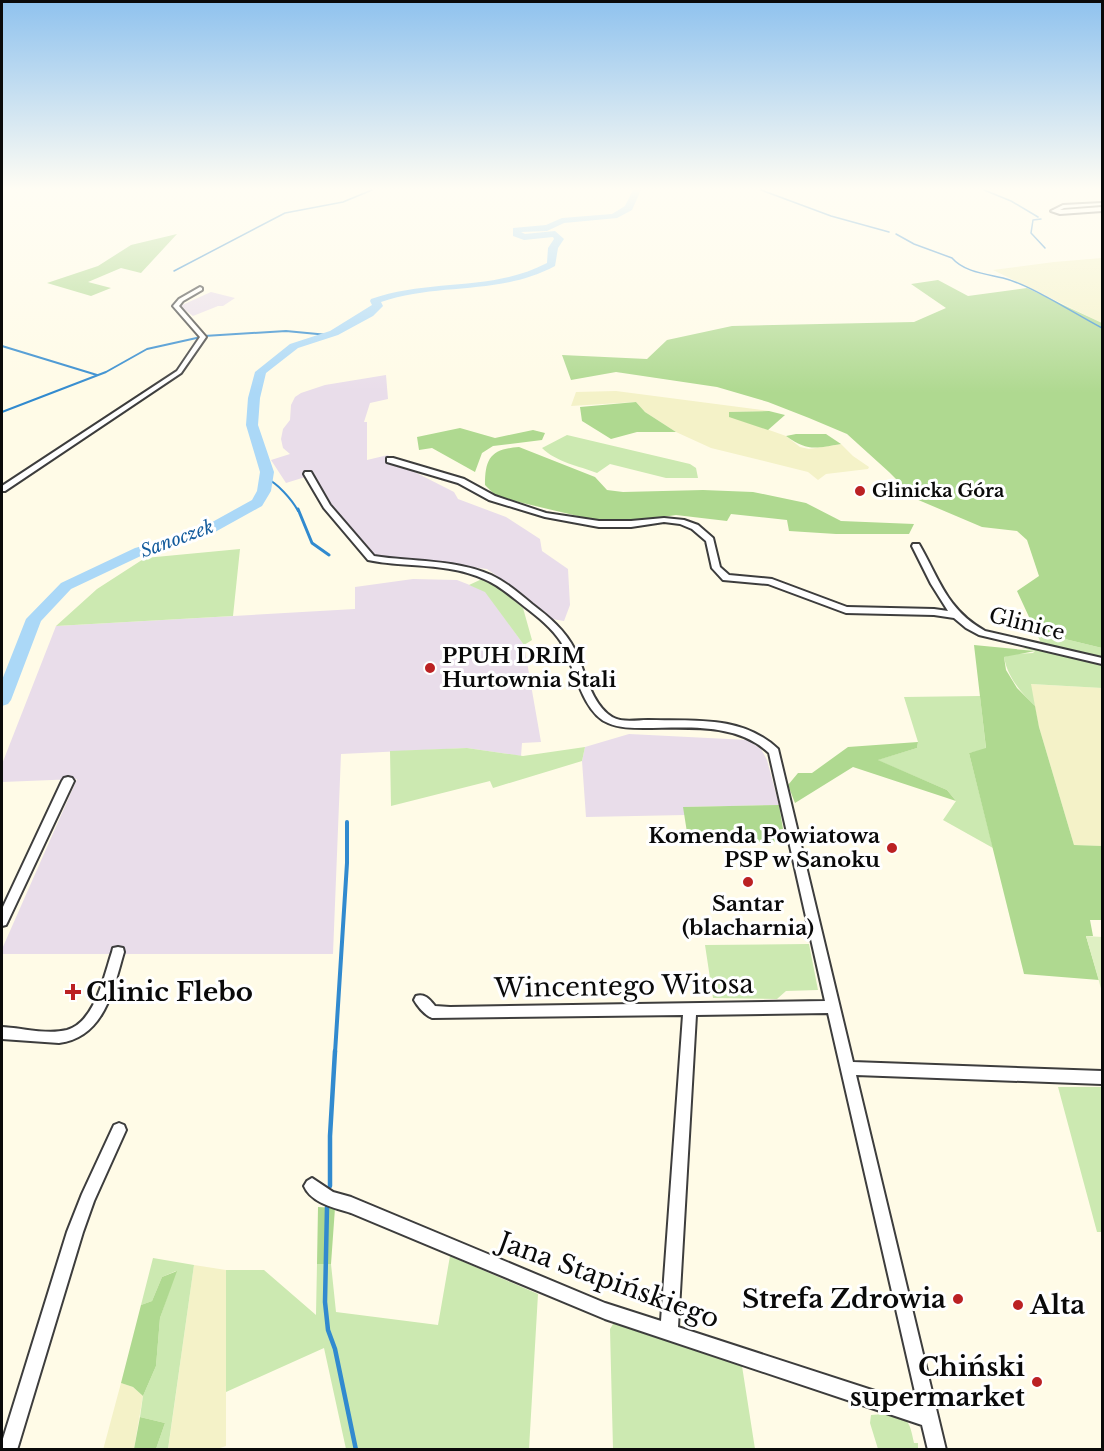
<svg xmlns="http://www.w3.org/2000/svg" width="1104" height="1451" font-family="'Libre Baskerville',serif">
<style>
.industrial{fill:#e9ddea}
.farmland{fill:#f4f2c8}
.green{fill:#cce9b1}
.forest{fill:#afd990}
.pitch{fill:#dff0c3}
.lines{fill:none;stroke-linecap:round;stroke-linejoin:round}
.stream-far4{stroke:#318acf;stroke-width:1.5}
.stream-far3{stroke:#318acf;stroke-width:2}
.stream-far2{stroke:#318acf;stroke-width:3}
.stream-far1{stroke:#318acf;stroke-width:4}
.stream{stroke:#318acf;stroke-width:4.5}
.river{fill:#abd8f7;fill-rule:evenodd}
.minor-casing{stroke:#3d3d3d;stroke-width:4}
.minor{fill:#fff;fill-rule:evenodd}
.poi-dot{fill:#bb2123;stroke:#fff;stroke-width:2}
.labels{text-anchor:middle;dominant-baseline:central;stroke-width:6;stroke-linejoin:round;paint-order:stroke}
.far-poi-label{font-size:18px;font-weight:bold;fill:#0a0a0a;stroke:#fff;text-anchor:start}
.far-water-label{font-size:18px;font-style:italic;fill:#135b9c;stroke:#fff}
.street-label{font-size:21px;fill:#0a0a0a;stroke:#fff}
.poi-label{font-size:21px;font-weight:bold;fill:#0a0a0a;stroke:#fff;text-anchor:start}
.near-street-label{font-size:26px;fill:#0a0a0a;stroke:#fff}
.near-poi-label{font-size:26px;font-weight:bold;fill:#0a0a0a;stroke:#fff;text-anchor:start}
</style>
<rect width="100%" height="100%" fill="#fffbe7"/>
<!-- industrial -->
<path class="industrial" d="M211 292 235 298 223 306H218L193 316 180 306Z
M386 375 388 399 370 403 364 422H367V460L388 455 393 461 454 492 458 499 506 517 540 539 542 551 568 569 570 605 564 621 546 618 523 595 487 569 374 556 335 511 313 478 315 474 286 483 271 460 290 454 283 448 281 439 283 429 290 420 291 405 295 397 301 393 325 385Z
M413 579 457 580 485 591 524 645 541 742 522 743 521 756 467 748 341 754 333 954H2V949L77 779 2 782V764L56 626 355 609V587Z
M629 734 748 740 761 749 767 760 779 805 684 807 685 815 586 817 582 761 585 747Z"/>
<!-- farmland -->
<path class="farmland" d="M1102 258V323L993 270 1054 262Z
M616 391 769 411 729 412V416L786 436 800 447 809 449 841 444 853 456 869 467 868 469 826 474 818 480 808 472 711 448 676 432 645 412 636 402 571 406 576 392Z
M1030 684 1102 688V846L1074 845 1039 727Z
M194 1265 226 1270V1446L217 1449 168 1450Z
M121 1383 133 1387 143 1396 134 1449 103 1450Z"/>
<!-- green -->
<path class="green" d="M567 435 690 464 696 468 698 478H666L610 464 597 473C579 466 556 462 542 448Z
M240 549 233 616 56 626 97 589 145 558Z
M482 579 490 581 523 608 532 640 524 645 485 592 469 585Z
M1036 632 1102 648V658L1041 643Z
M1022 648H1033L1102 664V688L1031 684 1035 706C1020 691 1008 678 1004 657L1014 654 1033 653 1035 651Z
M980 696 986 749 969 753 993 848 943 820 956 801 947 790 877 760 917 748 918 742 904 697Z
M585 747 582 761 493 788 490 781 391 806 390 751 467 748 523 756Z
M809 944 818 990 786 991 777 999 713 998 705 945Z
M1058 1087H1102V1232H1097Z
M450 1256 538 1294 529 1449H346L324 1348 226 1392V1270H264L316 1315 317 1264H331L336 1312 438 1325Z
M153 1258 194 1265 168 1449H156L165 1423 140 1417 143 1396 156 1366 160 1318 176 1271 162 1277 152 1301 141 1305Z
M613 1324H619L742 1366 755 1449H613L610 1329Z
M884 1414C908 1418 909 1418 914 1443H918V1449H878L870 1423 871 1415Z"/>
<!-- forest -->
<path class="forest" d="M177 234 141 273 121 268 88 282 111 288 91 296 47 283 98 266 131 245Z
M938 280 968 296 1027 288 1102 323V648L1036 632 1017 591 1039 576 1027 540 1017 531 982 527 916 499 889 472 847 434 809 418 768 402 717 387 616 372 571 380 562 355 647 359 667 340 732 326 914 322 946 308 911 284Z
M636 402 645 412 676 432H637L611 439 582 421 580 407Z
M769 411 785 415 768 430 729 417V412Z
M460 428 495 438 533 430 545 433 542 440 493 446 482 453 475 472 432 448 419 450 417 437Z
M796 434H826L841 444C816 448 808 452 786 436Z
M519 447 595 477 607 490 623 492 703 490 753 492 806 503 841 521 914 524 909 534H836L789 531 787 520 731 514 727 521 676 515 623 523 599 521 497 497 485 485C485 458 491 449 519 447Z
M974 645 1035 651 1004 657 1006 670 1017 688 1035 706 1039 727 1074 845 1102 846V920H1090L1093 936H1086L1099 980 1024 974 969 753 986 748Z
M918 742 917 748 878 760 947 790 956 801 853 767 795 803 788 785 798 773H812L848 747Z
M779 805 785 841 689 845 683 807Z
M318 1207 335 1208 331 1264H317Z
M177 1271 160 1318 156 1366 143 1396 133 1387 121 1383 141 1305 152 1301 162 1277Z
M140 1417 165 1423 156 1449H134Z"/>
<!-- pitch -->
<path class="pitch" d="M1086 936 1102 937V992Z"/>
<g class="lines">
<!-- stream-far4 -->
<path class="stream-far4" d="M761 190 831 216 889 232
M984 190 1011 201 1038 217
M1041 219 1033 220 1031 233 1045 248
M896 234 914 244 952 258C964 272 986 274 1003 278 1031 285 1075 314 1102 328
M174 271 285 213 343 202 372 190"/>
<!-- stream-far3 -->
<path class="stream-far3" d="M204 336 286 331 328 335
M2 346 97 375
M2 412 106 372 147 349 201 337
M266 479C276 481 293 501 298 511"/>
<!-- stream-far2 -->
<path class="stream-far2" d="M298 509 312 543 329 555"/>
<!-- stream-far1 -->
<path class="stream-far1" d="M335 1053 347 863V822"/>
<!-- stream -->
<path class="stream" d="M330 1186V1136L335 1051
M327 1207 325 1302 328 1330 335 1349 356 1450"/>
<!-- river -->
<path class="river" d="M633 190H641L632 210 617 218 564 223 547 231 521 232 525 234 555 231 564 239 558 248 555 266C499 296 439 282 381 302L383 306 373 316 338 335 298 348 266 373 260 398 258 425 274 472 271 491 262 506 206 537 145 554 71 589 41 621 11 700 8 704 2 706V680L26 619 61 583 135 548 196 531 252 500 257 491 260 472 246 425 248 398 255 372 290 344 330 331 372 305 370 301 371 299C431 278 492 292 547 263L548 248 554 239 553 237 524 240 513 236V228L546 225 562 218 612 214 625 206Z"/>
<defs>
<path id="minor" d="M1102 203V205L1064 208 1060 210 1102 207V211L1060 214 1051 211 1063 205Z
M200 287 202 288V290L183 301 179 306 206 337 181 373 5 491H2V486L177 371 200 337 173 306 179 299Z
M387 458H393L464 479 495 496 546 513 599 521H631L664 518 684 520 698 525 713 538 720 567 729 575 772 579 847 607 934 609 948 611 931 584 912 546 913 544H919C940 580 946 609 985 631L1102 658V664L979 635 966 628 954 618 934 615 846 613 768 584 723 580 712 568 706 541 692 529 680 524 664 522 631 527H599L545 517 489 500 458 483 387 462Z
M305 472H311L330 505 374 556C413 562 454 559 491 575 506 582 519 593 532 604 549 617 565 630 575 650 585 671 591 704 612 717 622 723 637 720 648 720 694 721 742 715 778 749L853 1062 1102 1071V1084L856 1075 946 1450H928L922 1425 605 1319 351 1213C335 1208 311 1203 304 1186L307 1181 312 1178 333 1192 351 1197 605 1303 661 1321 683 1015 432 1018C425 1015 418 1007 414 1000L416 996C425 993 430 1000 435 1006L450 1007 825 1001 769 753C736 722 686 728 644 728 632 728 619 728 608 723 582 713 574 665 561 642 552 628 538 617 525 607 512 597 499 585 484 579 447 562 406 568 368 560L324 508 304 474ZM828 1013 918 1405 678 1327 696 1015Z
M68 777 72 778 74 781 8 921 6 925 2 926V909L62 781 64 778Z
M118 947 123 948 124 952C113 989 105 1037 59 1043L2 1039V1027C22 1028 47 1035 67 1030 95 1022 104 976 112 952L113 948Z
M119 1123 124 1125 126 1130 94 1201 83 1232 17 1450H2V1442L67 1232 82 1194 114 1125Z"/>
</defs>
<!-- minor casing -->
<use href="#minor" class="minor-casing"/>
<!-- minor -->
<use href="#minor" class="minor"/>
</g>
<!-- sky -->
<linearGradient id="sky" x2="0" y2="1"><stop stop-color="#8fc2ee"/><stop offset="0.48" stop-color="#fffdf4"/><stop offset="1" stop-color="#fffdf4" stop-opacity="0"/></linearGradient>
<rect width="1104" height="393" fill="url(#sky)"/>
<!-- markers -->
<g class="poi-dot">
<circle cx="860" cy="491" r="6"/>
<circle cx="430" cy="668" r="6"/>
<circle cx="892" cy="848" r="6"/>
<circle cx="748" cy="882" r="6"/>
<path d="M70 983h6v6h6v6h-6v6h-6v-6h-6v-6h6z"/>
<circle cx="958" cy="1299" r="6"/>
<circle cx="1018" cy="1305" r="6"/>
<circle cx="1037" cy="1382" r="6"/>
</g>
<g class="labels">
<!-- far-poi labels -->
<g class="far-poi-label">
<text x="872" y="491">Glinicka Góra</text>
</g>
<!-- far-water labels -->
<g class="far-water-label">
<text transform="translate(177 539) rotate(-20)">Sanoczek</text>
</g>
<!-- street labels -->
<g class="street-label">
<text transform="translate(1027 624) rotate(14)">Glinice</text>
</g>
<!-- poi labels -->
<g class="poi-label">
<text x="442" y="656">PPUH DRIM<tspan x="442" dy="24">Hurtownia Stali</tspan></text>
<text x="880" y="836" text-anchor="end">Komenda Powiatowa<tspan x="880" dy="24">PSP w Sanoku</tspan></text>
<text x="748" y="904" text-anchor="middle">Santar<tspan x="748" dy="24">(blacharnia)</tspan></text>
</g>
<!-- near-street labels -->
<g class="near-street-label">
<text transform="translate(624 986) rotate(-1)">Wincentego Witosa</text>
<text transform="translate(609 1280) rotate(20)">Jana Stapińskiego</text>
</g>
<!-- near-poi labels -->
<g class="near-poi-label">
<text x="86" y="992">Clinic Flebo</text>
<text x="946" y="1299" text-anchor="end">Strefa Zdrowia</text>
<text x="1030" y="1305">Alta</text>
<text x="1025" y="1367" text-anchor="end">Chiński<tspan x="1025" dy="30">supermarket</tspan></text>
</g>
</g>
<!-- border -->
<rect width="1104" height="1451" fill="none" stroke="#0a0a0a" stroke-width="6"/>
</svg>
